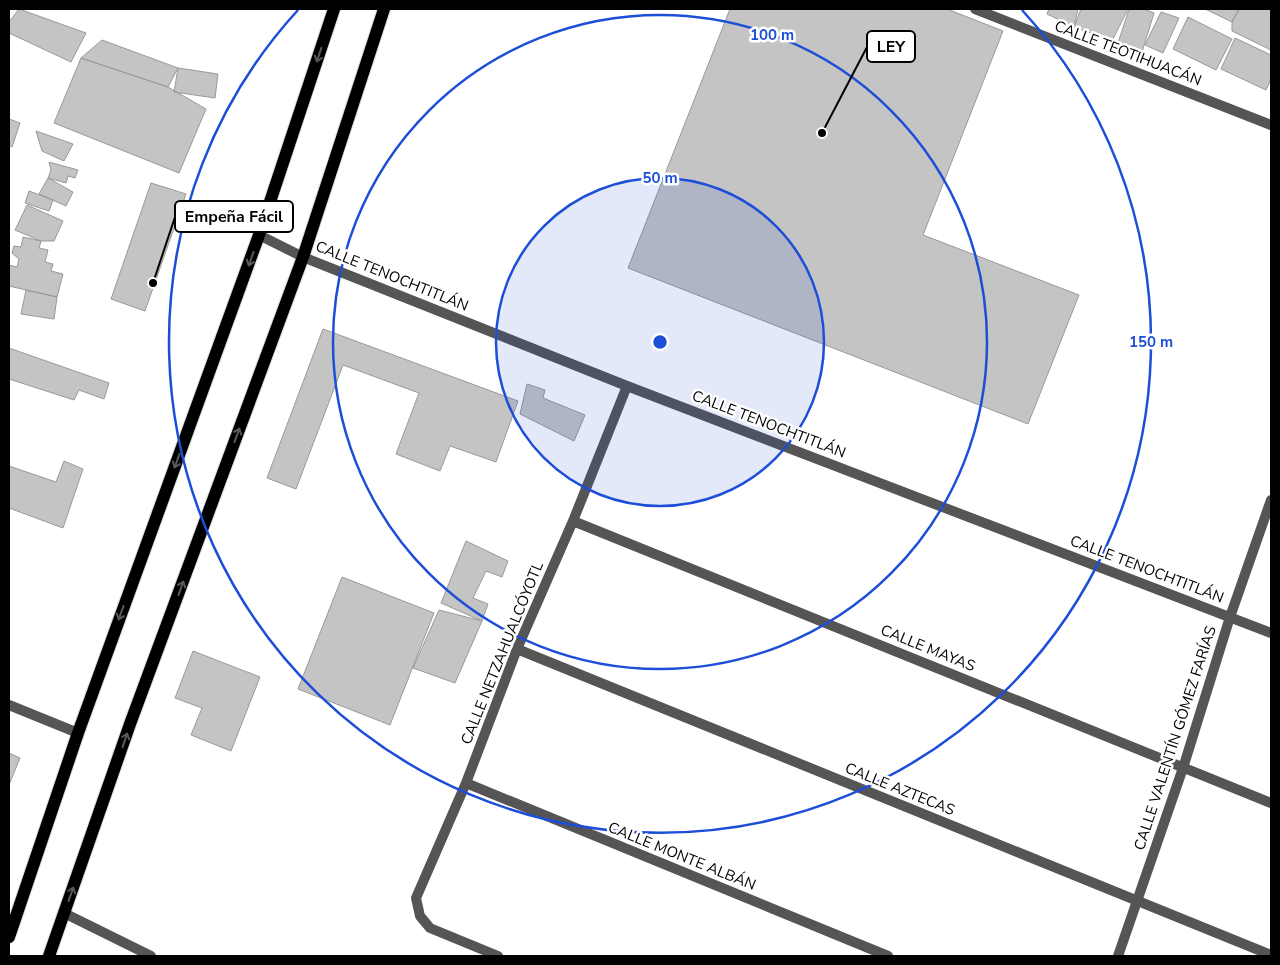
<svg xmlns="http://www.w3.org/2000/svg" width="1280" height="965" font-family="'Nunito Sans',sans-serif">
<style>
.building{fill:#c4c4c4;stroke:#999}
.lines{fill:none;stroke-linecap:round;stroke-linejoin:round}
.primary-casing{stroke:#dbdbdb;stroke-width:14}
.minor{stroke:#555;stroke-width:10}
.tertiary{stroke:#555;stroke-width:10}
.primary{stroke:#000;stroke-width:12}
.oneway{stroke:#595959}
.ring{fill:none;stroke:#1d4ed8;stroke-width:2.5}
.labels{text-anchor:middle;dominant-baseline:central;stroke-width:5;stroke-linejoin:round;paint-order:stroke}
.street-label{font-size:15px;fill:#000;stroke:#fff}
.centre{fill:#1d4ed8;stroke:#fff;stroke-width:2.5}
.ring-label{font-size:15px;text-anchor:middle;font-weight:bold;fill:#1d4ed8;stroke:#fff;stroke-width:5;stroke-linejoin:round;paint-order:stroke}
.leader{fill:none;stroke:#000;stroke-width:2}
.callout-dot{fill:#000;stroke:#fff;stroke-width:2}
.callout{fill:#fff;stroke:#000;stroke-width:2}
.callout-label{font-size:16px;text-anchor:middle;font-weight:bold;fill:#000}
</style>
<rect width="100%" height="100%" fill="#fff"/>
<!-- building -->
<path class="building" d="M19 9 86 33 71 62 9 33V22Z
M730 9H947L1003 31 923 235 1079 295 1028 424 628 268Z
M1049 9H1078L1074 27 1047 14Z
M1081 9H1128L1112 41 1074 27Z
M1129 9H1144L1154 13 1142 52 1118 43Z
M1205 9H1239L1232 22Z
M1239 9H1271V50L1232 31V22Z
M1161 12 1179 18 1163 53 1145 45Z
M1188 17 1232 39 1216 70 1173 49Z
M1235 38 1271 55V79L1266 90 1221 69Z
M102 40 178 68 168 87 81 58Z
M81 58 168 87 206 109 179 173 54 123Z
M178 68 218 74 215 98 174 92Z
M9 119 20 123 12 147 9 145Z
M36 131 73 144 64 161 42 151Z
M49 162 78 170 75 178 68 176 66 183 48 178 51 170Z
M48 178 73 192 66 206 39 194Z
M151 183 186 194 145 311 111 299Z
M29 191 53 200 49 211 25 203Z
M27 205 63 221 54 241H41L15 230Z
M23 237 41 241 39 248 48 250 45 262 53 264 51 271 63 274 57 297 9 286V265L17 267 19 259 12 253 14 246 21 247Z
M26 290 57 297 54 319 21 314Z
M323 329 518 401 496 462 450 446 440 471 396 454 419 393 343 365 296 489 267 478Z
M9 348 109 383 104 399 79 390 74 400 9 379Z
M527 384 545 390 543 398 585 415 574 441 520 414Z
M64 461 83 469 63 528 9 508V466L56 482Z
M466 541 508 561 502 577 486 571 473 598 488 604 482 621 441 603Z
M342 577 434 613 390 725 298 689Z
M439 610 482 621 455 683 413 668Z
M193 651 260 677 231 751 191 735 202 708 175 698Z
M9 753 20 758 9 785Z"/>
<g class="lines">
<defs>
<path id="primary" d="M9 937 78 733 259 235 334 9
M49 956 130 724 303 257 384 9"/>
</defs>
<!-- primary casing -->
<use href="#primary" class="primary-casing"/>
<!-- minor -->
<path class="minor" d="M975 9 1271 125
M259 235 303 257 627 386 1271 633
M573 521 1271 803
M517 649 1271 955
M466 783 888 956
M64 913 151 956
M498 956 430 928 420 916 416 898 466 783 517 649 573 521 627 386
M1118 956 1183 768 1230 617 1271 500"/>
<!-- tertiary -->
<path class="tertiary" d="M9 705 78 733"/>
<!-- primary -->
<use href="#primary" class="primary"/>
</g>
<!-- one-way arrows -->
<defs><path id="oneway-shaft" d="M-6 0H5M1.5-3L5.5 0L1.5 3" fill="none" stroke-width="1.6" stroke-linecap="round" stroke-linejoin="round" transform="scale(1.25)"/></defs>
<g class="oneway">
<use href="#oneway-shaft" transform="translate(319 55) rotate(108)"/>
<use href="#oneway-shaft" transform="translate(251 259) rotate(110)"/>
<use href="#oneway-shaft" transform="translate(237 435) rotate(-70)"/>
<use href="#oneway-shaft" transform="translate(177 461) rotate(110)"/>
<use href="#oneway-shaft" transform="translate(181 588) rotate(-70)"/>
<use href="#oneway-shaft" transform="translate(121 613) rotate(110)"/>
<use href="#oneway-shaft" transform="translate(125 740) rotate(-71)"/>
<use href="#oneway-shaft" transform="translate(71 894) rotate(-71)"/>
</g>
<!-- distance rings -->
<circle cx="660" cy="342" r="164" fill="#1d4ed8" fill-opacity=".12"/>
<g class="ring">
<circle cx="660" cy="342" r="164"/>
<circle cx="660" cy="342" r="327"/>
<path d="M1022 10A491 491 0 1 1 298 10"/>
</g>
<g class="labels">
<!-- street labels -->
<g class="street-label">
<text transform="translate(1128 53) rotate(21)">CALLE TEOTIHUACÁN</text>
<text transform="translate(392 276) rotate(22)">CALLE TENOCHTITLÁN</text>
<text transform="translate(769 424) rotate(21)">CALLE TENOCHTITLÁN</text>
<text transform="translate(1147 569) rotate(21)">CALLE TENOCHTITLÁN</text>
<text transform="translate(928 648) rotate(22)">CALLE MAYAS</text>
<text transform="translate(502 653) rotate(-68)">CALLE NETZAHUALCÓYOTL</text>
<text transform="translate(1175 738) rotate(-72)">CALLE VALENTÍN GÓMEZ FARÍAS</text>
<text transform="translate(900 789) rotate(22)">CALLE AZTECAS</text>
<text transform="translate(682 856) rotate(22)">CALLE MONTE ALBÁN</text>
</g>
</g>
<circle cx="660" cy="342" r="8" class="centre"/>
<g class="ring-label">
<text x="772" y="40">100 m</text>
<text x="660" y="183">50 m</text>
<text x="1151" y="347">150 m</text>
</g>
<!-- callouts -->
<path class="leader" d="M822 133L867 47M153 283L175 217"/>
<g class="callout-dot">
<circle cx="822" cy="133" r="5"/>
<circle cx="153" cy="283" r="5"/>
</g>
<g class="callout">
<rect x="867" y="31" width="48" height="31" rx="5"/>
<rect x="175" y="201" width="118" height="31" rx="5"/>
</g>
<g class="callout-label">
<text x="891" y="52">LEY</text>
<text x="234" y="222">Empeña Fácil</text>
</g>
<!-- border -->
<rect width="1280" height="965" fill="none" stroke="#000000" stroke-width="20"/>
</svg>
